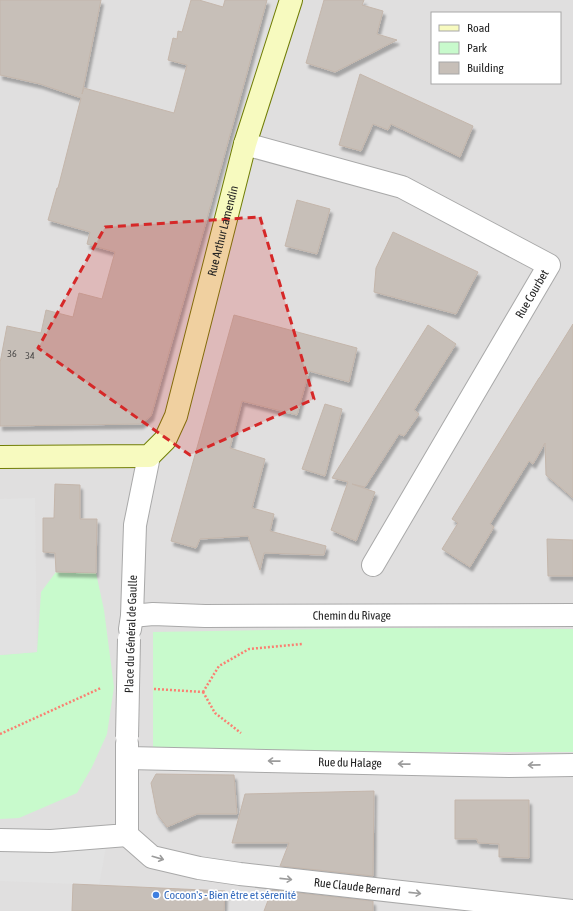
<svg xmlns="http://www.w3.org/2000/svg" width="573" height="911" font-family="'Asap Condensed',sans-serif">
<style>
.residential{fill:#e0dfdf;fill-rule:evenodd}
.park{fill:#c8facc}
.parking{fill:#e2e2e2}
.building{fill:#c7bfb8;stroke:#c4b6ab;filter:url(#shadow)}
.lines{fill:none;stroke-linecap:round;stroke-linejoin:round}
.street-casing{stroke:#a9a9a9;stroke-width:24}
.secondary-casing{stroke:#707d05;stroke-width:24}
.path{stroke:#fa8072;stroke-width:2.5;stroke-dasharray:2 2;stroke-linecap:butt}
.street{stroke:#fff;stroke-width:22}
.secondary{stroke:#f7fabf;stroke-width:22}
.street-bridge-casing{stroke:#a9a9a9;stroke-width:24;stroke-linecap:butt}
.street-bridge{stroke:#fff;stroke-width:22}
.oneway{stroke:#9c9c9c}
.marked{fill:#d62828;fill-opacity:0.2;stroke:#d62828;stroke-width:3;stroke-dasharray:8 5;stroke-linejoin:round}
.shop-dot{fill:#3f7fe0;stroke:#fff;stroke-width:1.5}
.labels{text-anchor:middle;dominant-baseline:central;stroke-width:3.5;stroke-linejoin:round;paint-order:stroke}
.number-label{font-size:10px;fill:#4b4948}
.street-label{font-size:12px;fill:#222;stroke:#fff}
.shop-label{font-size:12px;fill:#366cbe;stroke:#fff;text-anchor:start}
</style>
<defs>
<filter id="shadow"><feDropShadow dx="2.5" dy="4.5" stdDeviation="1" flood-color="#0004"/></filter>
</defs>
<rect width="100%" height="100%" fill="#f2efe9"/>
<!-- residential -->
<path class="residential" d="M0 0H573V911H0ZM432 13H560V83H432Z"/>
<!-- park -->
<path class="park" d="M56 572 96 573 104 610 114 687 107 734 92 767 77 793 19 818 0 819V655L37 652 41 592Z
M389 628 573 629V752H430L153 749V632Z"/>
<!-- parking -->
<path class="parking" d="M35 498 37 652 0 655V499Z
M108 836 99 885 0 881V840Z"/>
<!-- building -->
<path class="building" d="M0 0H101L82 94 84 88 174 113 187 65 168 60 173 38 177 39 178 31 182 32 191 0H199L223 7 225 0H267L206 222 151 416 141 424 0 426V363L7 326 41 333 46 310 73 317 79 293 102 299 115 252 87 244 90 232 48 220 57 188H58L81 98 40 84 0 75Z
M324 0H364L362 5 383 11 377 34 397 40 335 72 306 63Z
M360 74 473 126 460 157 391 124 388 130 373 124 361 151 339 145Z
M297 200 330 209 317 254 285 246Z
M393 232 478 272 456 314 374 292 376 268Z
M234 315 357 348 349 382 309 371 297 415 242 401 230 448 265 459 252 508 274 514 270 531 326 546 324 555 264 553 260 570 248 536 200 539 196 548 171 541Z
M573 324V498L546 475 545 443 533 464 529 461 490 524 494 527 470 567 442 549 458 523 452 519 539 378 540 377Z
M428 325 456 344 414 410 419 414 404 436 399 434 365 487 352 484 375 492 356 541 331 530 348 482 332 478Z
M325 404 342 409 325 476 302 469Z
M55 484 80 485V519H97L96 573 56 572 55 553 43 552V518H54Z
M547 539 573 540V576H548Z
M156 774 234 775 237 814H197L167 827 157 814 151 783Z
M374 791 373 876 280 866 289 843H232L245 794Z
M455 800H529V858L499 857V844L478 843 477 839H455Z
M73 884 225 891 224 911H72Z
M272 890 373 901V911H264Z"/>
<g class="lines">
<defs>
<g id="street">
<path d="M245 144 402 187 549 265 373 565"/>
<path id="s1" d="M132 616 153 614 205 616 573 615"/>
<path d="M130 629 132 616 135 525 149 456"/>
<path id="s2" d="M127 758 509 766 573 765"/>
<path id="s3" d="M127 835 152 857 199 868 240 874 573 911"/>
<path d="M0 840 51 841 127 835V744"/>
</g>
<g id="secondary">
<path id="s4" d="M0 457 149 456 165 440 176 416 245 144 291 0"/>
</g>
</defs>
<!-- street casing -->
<use href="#street" class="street-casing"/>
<!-- secondary casing -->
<use href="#secondary" class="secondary-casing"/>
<!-- path -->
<path class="path" d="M154 689 203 692
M203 692 215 713 241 733
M203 692 219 666 249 649 302 644
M0 734 101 688"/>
<!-- street -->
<use href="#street" class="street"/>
<!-- secondary -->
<use href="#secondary" class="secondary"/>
<defs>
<path id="street-bridge" d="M127 737 129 639"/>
</defs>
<!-- street-bridge casing -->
<use href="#street-bridge" class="street-bridge-casing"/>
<!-- street-bridge -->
<use href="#street-bridge" class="street-bridge"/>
</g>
<!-- one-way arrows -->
<defs><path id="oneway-shaft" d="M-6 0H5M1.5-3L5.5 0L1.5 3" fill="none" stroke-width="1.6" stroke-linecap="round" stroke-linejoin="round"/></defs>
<g class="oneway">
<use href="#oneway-shaft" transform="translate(274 761) rotate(-179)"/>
<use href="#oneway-shaft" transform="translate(404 764) rotate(-179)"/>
<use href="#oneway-shaft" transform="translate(534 765) rotate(179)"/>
<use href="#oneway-shaft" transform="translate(158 858) rotate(16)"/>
<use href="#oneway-shaft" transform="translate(286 879) rotate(6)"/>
<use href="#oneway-shaft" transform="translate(415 893) rotate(6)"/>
</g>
<!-- marked area -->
<path class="marked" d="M260 217 314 399 190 455 38 348 105 227Z"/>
<!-- markers -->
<circle class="shop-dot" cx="156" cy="895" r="4"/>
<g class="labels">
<!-- number labels -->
<g class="number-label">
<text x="12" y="353">36</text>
<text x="30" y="355">34</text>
</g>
<!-- street labels -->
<g class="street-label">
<text stroke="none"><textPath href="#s4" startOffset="389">Rue Arthur Lamendin</textPath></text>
<text transform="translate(532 294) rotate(-60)">Rue Courbet</text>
<text stroke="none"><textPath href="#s1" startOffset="220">Chemin du Rivage</textPath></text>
<text transform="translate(131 634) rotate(-88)">Place du Général de Gaulle</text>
<text stroke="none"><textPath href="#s2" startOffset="223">Rue du Halage</textPath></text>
<text stroke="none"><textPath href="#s3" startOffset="241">Rue Claude Bernard</textPath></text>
</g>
<!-- shop labels -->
<g class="shop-label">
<text x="164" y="895">Cocoon's - Bien être et sérenité</text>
</g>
</g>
<!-- legend -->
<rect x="431" y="12" width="130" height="72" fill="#ffffff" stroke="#a7a7a7"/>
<rect x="439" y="25" width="20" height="6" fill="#f7fabf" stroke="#a7a7a7"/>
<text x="467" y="32" font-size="12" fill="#222222">Road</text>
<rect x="439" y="42" width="20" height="12" fill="#c8facc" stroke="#a7a7a7"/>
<text x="467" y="52" font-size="12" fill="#222222">Park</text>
<rect x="439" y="62" width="20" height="12" fill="#c7bfb8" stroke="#a7a7a7"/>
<text x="467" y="72" font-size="12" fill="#222222">Building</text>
</svg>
